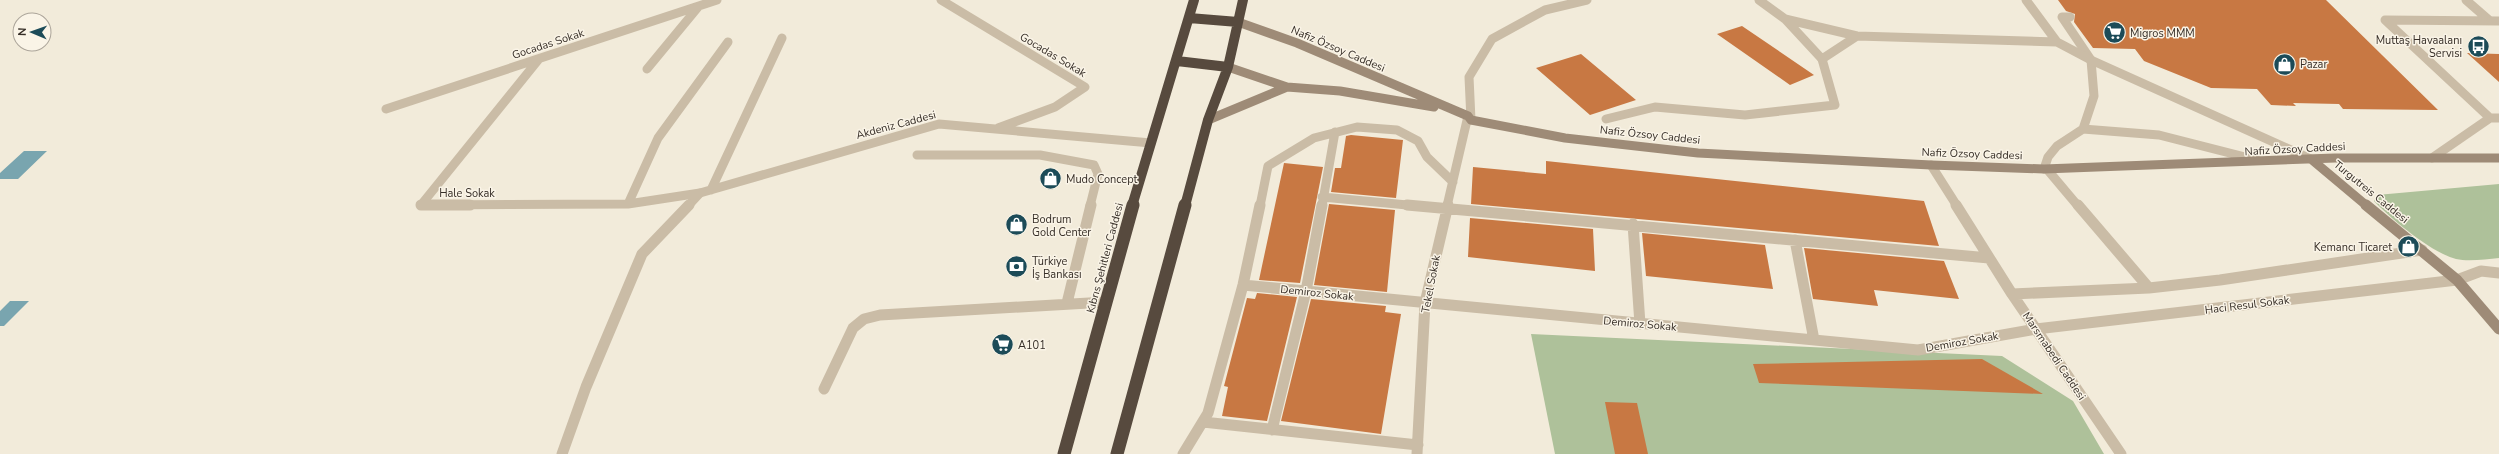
<svg xmlns="http://www.w3.org/2000/svg" width="2499" height="454" font-family="'Nunito Sans',sans-serif">
<style>
.green{fill:#aec19a}
.water{fill:#79a5af}
.building{fill:#c87843}
.lines{fill:none;stroke-linecap:round;stroke-linejoin:round}
.lane-far1{stroke:#cabca6;stroke-width:9}
.lane{stroke:#cabca6;stroke-width:11}
.street-far1{stroke:#cabca6;stroke-width:9}
.street{stroke:#cabca6;stroke-width:11}
.secondary-far1{stroke:#9e8b77;stroke-width:9}
.secondary{stroke:#9e8b77;stroke-width:11}
.highway-far1{stroke:#574a3e;stroke-width:10}
.highway{stroke:#574a3e;stroke-width:13}
.labels{text-anchor:middle;dominant-baseline:central;stroke-width:3;stroke-linejoin:round;paint-order:stroke}
.poi-label{font-size:11px;fill:#362e27;stroke:#faf4e7;text-anchor:start}
.street-label{font-size:11px;fill:#362e27;stroke:#faf4e7}
</style>
<rect width="100%" height="100%" fill="#f2ebda"/>
<!-- green -->
<path class="green" d="M2499 184V258C2486 259 2469 262 2456 259 2432 253 2391 219 2374 201L2377 195Z
M1531 334 2002 356 2073 401 2104 454H1555Z"/>
<!-- water -->
<path class="water" d="M24 151H47L18 179H0V173Z
M10 301H29L4 326H0V311Z"/>
<!-- building -->
<path class="building" d="M2058 0H2326L2438 110 2343 109 2339 104 2293 103 2296 106 2271 105 2257 89 2211 88 2144 61 2135 49 2093 48 2074 22 2075 14 2066 11Z
M1742 26 1814 75 1790 85 1717 34Z
M2467 53 2499 54V82Z
M1581 54 1636 100 1590 115 1536 68Z
M1351 135 1403 140 1396 198 1331 192 1335 168H1341L1346 136Z
M1546 161 1924 201 1939 246 1471 204 1473 167 1546 174Z
M1284 163 1323 167 1300 283 1259 280Z
M1329 204 1395 210 1387 292 1314 285Z
M1470 218 1593 229 1595 271 1468 257Z
M1642 233 1765 245 1773 289 1646 276Z
M1804 248 1944 261 1959 299 1874 290 1878 306 1813 299Z
M1257 293 1297 297 1267 421 1222 416 1228 387 1224 386 1247 298 1255 299Z
M1311 299 1386 306 1385 312 1401 314 1381 434 1281 421Z
M1982 359 2043 394 1759 383 1753 364Z
M1605 402 1637 403 1648 454H1615Z"/>
<g class="lines">
<!-- lane-far1 -->
<path class="lane-far1" d="M2466 0 2490 21
M2499 21 2385 20 2490 118H2499
M1606 119 1655 107 1745 115 1835 105 1822 59
M2083 129 2159 135 2257 160
M917 155H1040L1094 165 1098 174 1090 206
M2432 158 2490 118
M2044 169 2048 157 2057 146 2083 129 2094 96 2091 60 2062 17H2070
M688 206 700 193"/>
<!-- lane -->
<path class="lane" d="M1067 303 1091 205
M824 389 853 328 864 319 880 315 1106 302
M562 454 586 387 642 254 689 205"/>
<!-- street-far1 -->
<path class="street-far1" d="M941 0 1085 87 1055 107 998 128
M1759 0 1785 19 1857 36 2057 42
M2026 0 2057 42 2091 60 2311 159
M1785 19 1822 59 1857 36
M539 59 421 205 628 204 700 193 939 124 1151 143
M647 69 699 6
M386 109 717 0
M1471 120 1469 77 1492 39 1545 10 1587 0
M1931 165 1957 206
M2046 168 2078 206
M711 190 782 38
M1322 197 1418 206
M628 204 658 138 728 42
M1260 206 1268 166 1314 138 1357 127 1397 130 1418 141 1427 157 1453 182
M1322 206 1335 132
M1447 206 1468 116"/>
<!-- street -->
<path class="street" d="M421 205H470
M1407 205 1989 258
M1956 205 2012 294 2121 454
M2078 205 2149 288
M1633 224 1640 324
M1795 240 1814 340
M1243 285 1918 350 2036 329 2457 280 2481 271 2499 273
M2012 294 2149 288 2220 280 2422 250
M1203 422 1418 445
M1272 430 1306 291 1322 205
M1183 454 1208 413 1243 285 1260 205
M1417 454 1425 303 1448 205"/>
<!-- secondary-far1 -->
<path class="secondary-far1" d="M1238 22 1297 43 1468 116 1471 120 1565 138 1698 153 1931 165 2044 169 2335 158H2499
M1228 67 1287 87 1340 91 1434 107
M1208 120 1287 87
M2311 159 2367 206"/>
<!-- secondary -->
<path class="secondary" d="M2366 205 2457 280 2499 329"/>
<!-- highway-far1 -->
<path class="highway-far1" d="M1189 18 1238 22
M1177 61 1228 67
M1132 206 1194 0
M1185 206 1208 120 1228 67 1243 0"/>
<!-- highway -->
<path class="highway" d="M1064 454 1133 205
M1117 454 1185 205"/>
</g>
<!-- icons -->
<defs>
<symbol id="supermarket-disc" viewBox="-11 -11 22 22"><circle r="9.5" fill="#1c4b58" stroke="#faf4e7"/><path d="M-6-5.5h2.5l.6 2H6L4.5 2H-2.5L-4.4-4H-6ZM-1.5 3.2a1.3 1.3 0 1 0 .1 0ZM3 3.2a1.3 1.3 0 1 0 .1 0Z" fill="#fff"/></symbol>
<symbol id="bus-disc" viewBox="-11 -11 22 22"><circle r="9.5" fill="#1c4b58" stroke="#faf4e7"/><path d="M-5-6H5V4H4V6H2V4H-2V6H-4V4H-5ZM-3.5-4V0h7V-4ZM-3.5 1.2v1.5H-2V1.2ZM2 1.2v1.5H3.5V1.2Z" fill="#fff"/></symbol>
<symbol id="shop-disc" viewBox="-11 -11 22 22"><circle r="9.5" fill="#1c4b58" stroke="#faf4e7"/><path d="M-5-2.5h2.3a2.7 3.5 0 0 1 5.4 0H5L5.5 6h-11ZM-1.5-2.5h3a1.5 2.3 0 0 0-3 0Z" fill="#fff"/></symbol>
<symbol id="bank-disc" viewBox="-11 -11 22 22"><circle r="9.5" fill="#1c4b58" stroke="#faf4e7"/><path d="M-6-4H6V4H-6ZM0-2.3a2.3 2.3 0 1 0 0 4.6a2.3 2.3 0 1 0 0-4.6Z" fill="#fff"/></symbol>
</defs>
<g fill-rule="evenodd">
<use href="#supermarket-disc" x="2102" y="20" width="25" height="25"/>
<use href="#bus-disc" x="2466" y="34" width="25" height="25"/>
<use href="#shop-disc" x="2272" y="52" width="25" height="25"/>
<use href="#shop-disc" x="1038" y="166" width="25" height="25"/>
<use href="#shop-disc" x="1004" y="212" width="25" height="25"/>
<use href="#shop-disc" x="2396" y="234" width="25" height="25"/>
<use href="#bank-disc" x="1004" y="254" width="25" height="25"/>
<use href="#supermarket-disc" x="990" y="332" width="25" height="25"/>
</g>
<g class="labels">
<!-- poi labels -->
<g class="poi-label">
<text x="2130" y="33">Migros MMM</text>
<text x="2462" y="40" text-anchor="end">Muttaş Havaalanı<tspan x="2462" dy="13">Servisi</tspan></text>
<text x="2300" y="64">Pazar</text>
<text x="1066" y="179">Mudo Concept</text>
<text x="1032" y="219">Bodrum<tspan x="1032" dy="13">Gold Center</tspan></text>
<text x="2392" y="247" text-anchor="end">Kemancı Ticaret</text>
<text x="1032" y="261">Türkiye<tspan x="1032" dy="13">İş Bankası</tspan></text>
<text x="1018" y="345">A101</text>
</g>
<!-- street labels -->
<g class="street-label">
<text transform="translate(548 44) rotate(-18)">Gocadas Sokak</text>
<text transform="translate(1338 49) rotate(23)">Nafiz Özsoy Caddesi</text>
<text transform="translate(1053 55) rotate(31)">Gocadas Sokak</text>
<text transform="translate(896 125) rotate(-15)">Akdeniz Caddesi</text>
<text transform="translate(1650 135) rotate(6)">Nafiz Özsoy Caddesi</text>
<text transform="translate(2295 149) rotate(-3)">Nafiz Özsoy Caddesi</text>
<text transform="translate(1972 154) rotate(2)">Nafiz Özsoy Caddesi</text>
<text transform="translate(2371 192) rotate(39)">Turgutreis Caddesi</text>
<text x="467" y="193">Hale Sokak</text>
<text transform="translate(1105 258) rotate(-75)">Kıbrıs Şehitleri Caddesi</text>
<text transform="translate(1431 284) rotate(-79)">Tekel Sokak</text>
<text transform="translate(1317 293) rotate(6)">Demiroz Sokak</text>
<text transform="translate(2247 305) rotate(-7)">Haci Resul Sokak</text>
<text transform="translate(1640 324) rotate(5)">Demiroz Sokak</text>
<text transform="translate(1962 342) rotate(-10)">Demiroz Sokak</text>
<text transform="translate(2054 356) rotate(56)">Marsmabedi Caddesi</text>
</g>
</g>
<!-- north arrow -->
<g transform="translate(32 32) rotate(272)"><circle r="19" fill="#faf4e7" stroke="#aca59a"/>
<path d="M0-3L7 15L0 10L-7 15Z" fill="#1c4b58"/>
<text y="-6" font-size="11" font-weight="bold" text-anchor="middle" fill="#362e27">N</text>
</g>
</svg>
